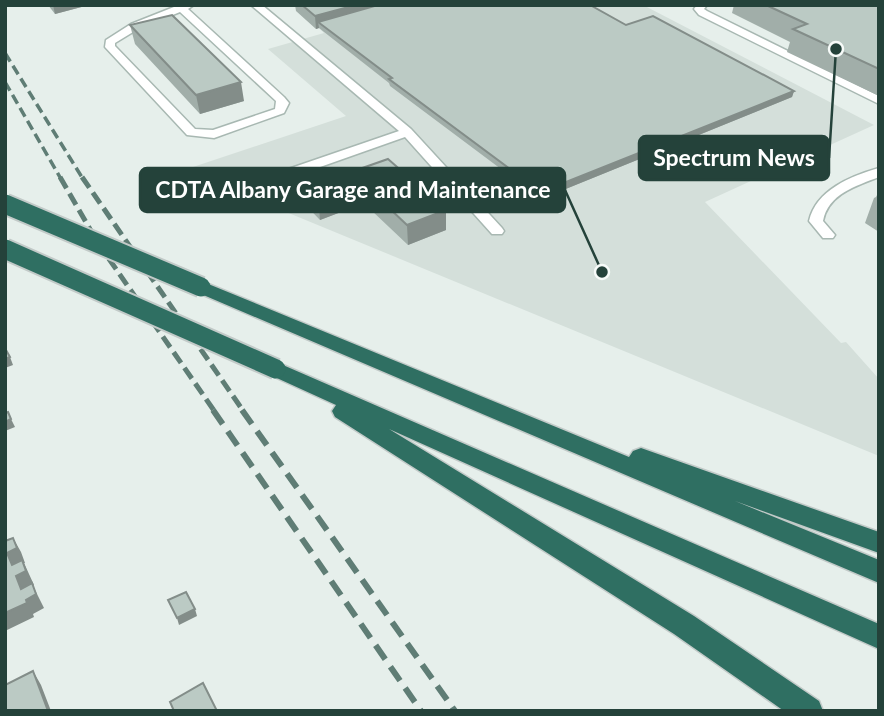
<svg xmlns="http://www.w3.org/2000/svg" width="884" height="716" font-family="Lato,sans-serif">
<style>
.built{fill:#d4dfda}
.lines{fill:none;stroke-linecap:round;stroke-linejoin:round}
.lane-casing{stroke:#a8b8b2;stroke-width:3}
.highway-casing{stroke:#c2cac8;stroke-width:3}
.lane{fill:#fff;fill-rule:evenodd}
.highway{fill:#2f6f62;fill-rule:evenodd}
.rail-far2{stroke:#5f7d75;stroke-width:3.5;stroke-dasharray:10 5;stroke-linecap:butt}
.rail-far1{stroke:#5f7d75;stroke-width:5;stroke-dasharray:13 6;stroke-linecap:butt}
.rail{stroke:#5f7d75;stroke-width:6;stroke-dasharray:17 9;stroke-linecap:butt}
.highway-bridge-casing{stroke:#c2cac8;stroke-width:23;stroke-linecap:butt}
.highway-bridge{stroke:#2f6f62;stroke-width:19}
.wall{fill:#a1aea9}
.shaded-wall{fill:#838d89}
.building{fill:#bbcac4;stroke:#838d89;stroke-width:2}
.leader{fill:none;stroke:#24423a;stroke-width:2.5}
.callout-dot{fill:#24423a;stroke:#f7fbf9;stroke-width:2.5}
.callout{fill:#24423a;stroke:#24423a;stroke-width:2.5}
.callout-label{font-size:23px;text-anchor:middle;font-weight:bold;fill:#fff}
</style>
<rect width="100%" height="100%" fill="#e6efeb"/>
<!-- built -->
<path class="built" d="M402 5H643L874 125 705 202 841 343 846 342 879 379V456L184 170 346 116 268 49 324 33 319 28Z"/>
<g class="lines">
<defs>
<path id="lane" d="M179 5H194L188 9 284 97 289 103 284 113 214 138 187 135 105 47 106 40 131 24ZM180 12 276 101 275 109 213 130 195 129 115 46V43L138 29Z
M251 5H262L411 129 502 228 504 231 502 234H492L405 137 272 184H262V178L399 131Z
M697 5H707L704 9 707 11 879 96V104L699 15 694 9Z
M879 168V177C856 186 828 194 823 221L835 235 833 238H823L809 221C816 190 851 176 879 168Z"/>
<path id="highway" d="M201 281 629 457 633 451 641 448 879 532V553L735 501 879 560V583L194 291 191 287 194 283Z
M276 362 879 624V649L389 429 694 616 819 701 823 711H784L674 634 335 417 332 411 336 405 268 374 265 369 268 364Z"/>
</defs>
<!-- lane casing -->
<use href="#lane" class="lane-casing"/>
<!-- highway casing -->
<use href="#highway" class="highway-casing"/>
<!-- lane -->
<use href="#lane" class="lane"/>
<!-- highway -->
<use href="#highway" class="highway"/>
<!-- rail-far2 -->
<path class="rail-far2" d="M5 53 83 179
M5 82 61 179"/>
<!-- rail-far1 -->
<path class="rail-far1" d="M60 177 98 243 215 412
M82 177 244 412"/>
<!-- rail -->
<path class="rail" d="M213 410 421 711
M242 410 455 711"/>
<defs>
<path id="highway-bridge" d="M5 204 201 287
M5 249 276 369"/>
</defs>
<!-- highway-bridge casing -->
<use href="#highway-bridge" class="highway-bridge-casing"/>
<!-- highway-bridge -->
<use href="#highway-bridge" class="highway-bridge"/>
</g>
<!-- wall -->
<path class="wall" d="M48 5H89L55 14Z
M295 5H590L626 25 794 91 792 97 541 199 390 86 389 83 319 28 316 29 296 11Z
M734 5H879V96L787 52 790 42 732 13Z
M130 25 244 101 200 114 135 44Z
M351 172 446 210V230L408 245 352 192Z
M291 178 329 188 341 212 320 220 293 192Z
M879 191V232L865 223 874 198 876 197Z"/>
<!-- shaded-wall -->
<path class="shaded-wall" d="M53 5H89L55 14Z
M356 5H402L318 22 319 28 316 29 315 16Z
M241 82 244 101 200 114 196 95Z
M794 91 792 97 541 199V192Z
M328 178 329 192 321 180Z
M340 198 341 212 320 220 319 206Z
M446 210V230L408 245 407 225Z
M10 357 13 365 5 368V359Z
M11 419 15 427 5 431V422Z
M13 538 21 552 25 563H24L34 585 33 586 44 608 33 614 34 617 5 631V613L21 589 7 553Z
M195 609 197 616 179 625 177 618Z
M33 671 41 685 51 711H48Z"/>
<!-- building -->
<path class="building" d="M302 5H356L315 16Z
M378 5H590L626 25 653 16 794 91 541 192 389 79 392 78 318 22Z
M766 5H879V69L793 29 807 24Z
M172 15 241 82 196 95 130 25Z
M388 159 446 210 407 225 351 172Z
M6 350 10 357 5 359V351Z
M8 412 11 419 5 422V413Z
M13 538 17 548 7 553 12 565 22 560 26 571 16 576 21 589 32 583 36 594 26 600 27 603 5 613V541Z
M186 592 195 609 177 618 168 600Z
M33 671 48 711H5V685Z
M203 683 217 711H174L170 702Z"/>
<!-- callouts -->
<path class="leader" d="M836 49L829 158M602 272L565 190"/>
<g class="callout-dot">
<circle cx="836" cy="49" r="7"/>
<circle cx="602" cy="272" r="7"/>
</g>
<g class="callout">
<rect x="639" y="136" width="190" height="44" rx="7"/>
<rect x="140" y="168" width="425" height="44" rx="7"/>
</g>
<g class="callout-label">
<text x="734" y="166">Spectrum News</text>
<text x="353" y="198">CDTA Albany Garage and Maintenance</text>
</g>
<!-- border -->
<rect width="884" height="716" fill="none" stroke="#24423a" stroke-width="14"/>
</svg>
